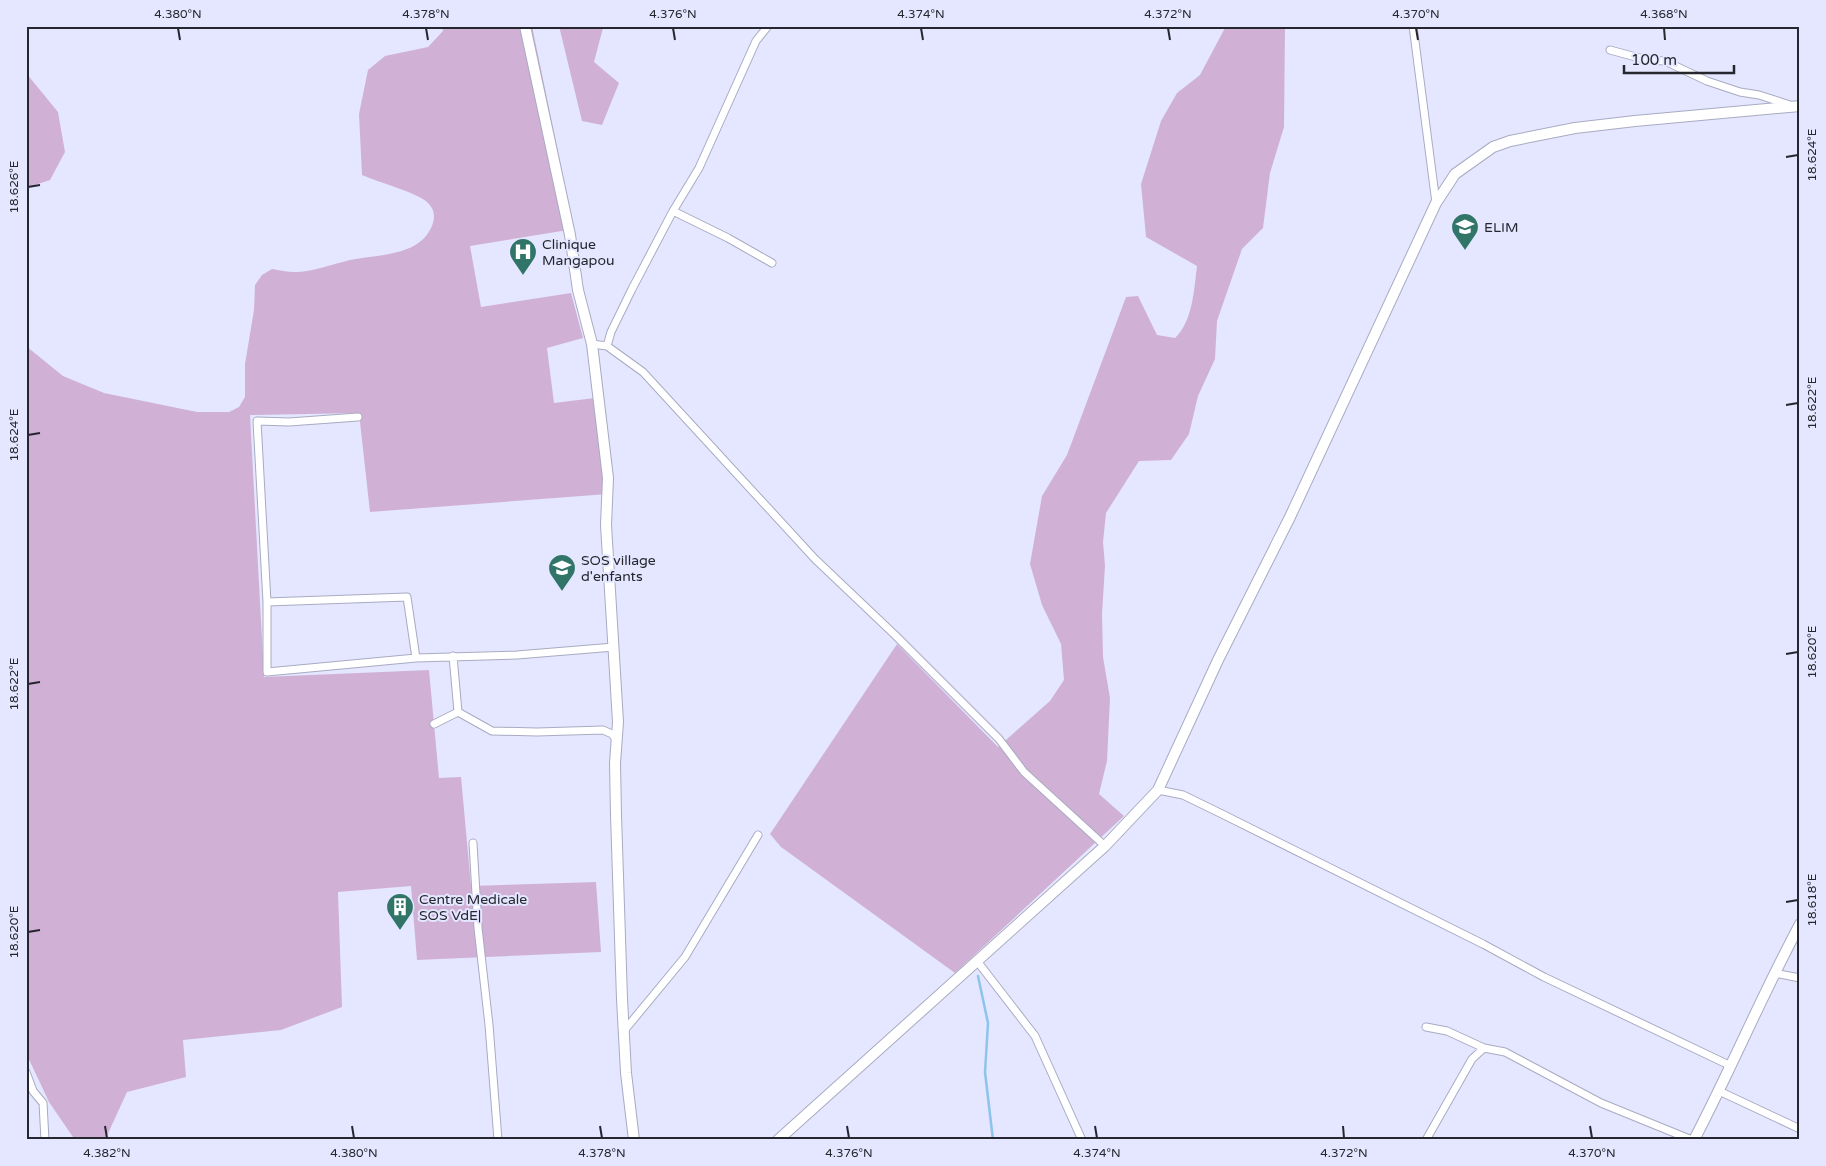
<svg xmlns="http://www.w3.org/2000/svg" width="1826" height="1166" font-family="'Varela Round',sans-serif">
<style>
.green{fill:#d0b1d5}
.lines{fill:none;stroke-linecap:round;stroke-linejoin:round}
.stream{stroke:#8dc4eb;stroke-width:2.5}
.street-casing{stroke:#a8abc1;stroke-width:9}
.secondary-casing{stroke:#a8abc1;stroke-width:12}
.street{stroke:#fff;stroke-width:7}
.secondary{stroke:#fff;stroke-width:10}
.ticks{fill:none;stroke:#25262e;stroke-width:2}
.labels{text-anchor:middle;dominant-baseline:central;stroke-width:4;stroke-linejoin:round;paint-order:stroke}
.poi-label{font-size:14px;fill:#25262e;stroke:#e4e7ff;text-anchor:start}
.neatline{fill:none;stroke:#25262e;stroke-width:2}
.ticks-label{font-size:12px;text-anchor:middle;fill:#25262e}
</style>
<rect width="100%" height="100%" fill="#e4e7ff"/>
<!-- green -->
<path class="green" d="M442 26H532L574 229 470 246 481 307 571 293 583 338 547 348 554 403 603 397 608 494 370 512 359 413 250 415 264 677 429 670 439 778 461 777 471 886 596 882 601 952 417 960 411 886 338 892 342 1007 281 1030 183 1040 186 1077 127 1092 105 1140H75L49 1102 26 1053V346L63 376 104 393 197 412H229L239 407 245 397V364L254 310 255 285 262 275 272 269C279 270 287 272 295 272 312 272 333 264 350 260 378 254 422 257 433 223 435 215 434 209 428 203 419 193 377 182 362 175L359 114 368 70 385 56 428 47 443 31Z
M559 26 603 28 594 62 619 83 602 125 582 121Z
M1226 26H1285L1284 127 1270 173 1263 228 1242 249 1217 321 1215 359 1198 396 1189 434 1171 460 1139 461 1106 513 1103 542 1105 566 1102 614 1103 657 1110 698 1107 761 1099 794 1124 816 955 973 781 847 770 834 897 644 998 747 1050 701 1064 680 1061 644 1042 605 1030 564 1042 496 1067 455 1126 297 1138 296 1157 335 1175 338C1193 321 1194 289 1197 266L1146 237 1141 184 1161 121 1177 93 1200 75Z
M26 73 58 112 65 152 50 180 26 188Z"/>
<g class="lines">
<!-- stream -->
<path class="stream" d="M978 976 988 1023 985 1072 993 1140"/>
<defs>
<path id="street" d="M1413 26 1436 203
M1610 50 1647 60 1665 61 1707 81 1740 92 1759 95 1790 105
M673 211 728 238 772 263
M592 344 607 346 643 372 815 559 895 635 999 739 1024 772 1105 846
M607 346 611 332 632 289 673 211 699 168 756 41 768 26
M358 417 289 422 257 421 267 602V672L416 658 517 655 614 647
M267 602 407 597 416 658
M453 656 458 712 492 731 537 732 603 730 612 734 617 741
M434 724 458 712
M1158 790 1183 795 1222 814 1483 944 1544 977 1731 1066
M473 843 478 928 489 1025 498 1140
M977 961 1035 1036 1082 1140
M1774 973 1800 978
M1426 1027 1447 1031 1484 1048 1505 1052 1601 1103 1692 1140
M623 1032 685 957 758 835
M26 1072 33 1091 43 1103 45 1140
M1719 1091 1800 1129
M1426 1140 1472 1059 1484 1048"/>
<path id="secondary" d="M525 26 570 235 578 290 592 344 608 478 606 525 618 722 615 763 616 815 622 999 626 1073 634 1140
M778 1140 1105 846 1158 790 1218 660 1290 517 1436 203 1455 174 1493 147 1510 141 1575 128 1635 121 1800 106
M1694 1140C1731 1069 1762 995 1800 924"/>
</defs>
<!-- street casing -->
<use href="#street" class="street-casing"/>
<!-- secondary casing -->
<use href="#secondary" class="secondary-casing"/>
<!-- street -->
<use href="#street" class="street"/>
<!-- secondary -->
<use href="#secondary" class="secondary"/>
</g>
<!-- ticks -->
<path class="ticks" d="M178 28 180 40M426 28 428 40M673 28 675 40M921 28 923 40M1168 28 1170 40M1416 28 1418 40M1664 28 1665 40M1786 157 1798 155M28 187 40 185M1786 405 1798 403M28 435 40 433M1786 654 1798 652M28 684 40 682M1786 902 1798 900M28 932 40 930M105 1126 107 1138M352 1126 354 1138M600 1126 602 1138M847 1126 849 1138M1095 1126 1097 1138M1343 1126 1344 1138M1590 1126 1592 1138"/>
<!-- icons -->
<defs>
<symbol id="school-pin" viewBox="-11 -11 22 30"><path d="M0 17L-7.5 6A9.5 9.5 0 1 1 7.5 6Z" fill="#317569" stroke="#e4e7ff"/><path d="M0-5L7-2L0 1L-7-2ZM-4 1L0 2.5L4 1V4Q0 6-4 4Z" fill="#fff"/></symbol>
<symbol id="hospital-pin" viewBox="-11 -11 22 30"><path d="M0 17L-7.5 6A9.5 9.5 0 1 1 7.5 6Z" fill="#317569" stroke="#e4e7ff"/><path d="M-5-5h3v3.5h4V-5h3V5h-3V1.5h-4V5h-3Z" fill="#fff"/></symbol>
<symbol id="building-pin" viewBox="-11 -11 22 30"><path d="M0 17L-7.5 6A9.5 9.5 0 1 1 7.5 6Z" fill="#317569" stroke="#e4e7ff"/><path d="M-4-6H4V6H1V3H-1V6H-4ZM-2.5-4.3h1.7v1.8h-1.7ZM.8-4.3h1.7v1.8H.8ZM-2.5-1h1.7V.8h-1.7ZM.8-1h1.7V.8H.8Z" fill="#fff"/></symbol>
</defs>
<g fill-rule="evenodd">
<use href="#school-pin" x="1449" y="211" width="32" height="43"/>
<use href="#hospital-pin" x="507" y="236" width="32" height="43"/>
<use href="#school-pin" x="546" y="552" width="32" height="43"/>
<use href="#building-pin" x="384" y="891" width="32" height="43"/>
</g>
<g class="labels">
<!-- poi labels -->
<g class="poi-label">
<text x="1484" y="227">ELIM</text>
<text x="542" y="244">Clinique<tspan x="542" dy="16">Mangapou</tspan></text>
<text x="581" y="560">SOS village<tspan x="581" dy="16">d'enfants</tspan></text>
<text x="419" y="899">Centre Medicale<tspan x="419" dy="16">SOS VdE|</tspan></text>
</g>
</g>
<!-- border -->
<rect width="1826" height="1166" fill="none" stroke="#e4e7ff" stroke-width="55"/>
<!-- scale -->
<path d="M1624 65v8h110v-8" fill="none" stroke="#25262e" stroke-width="2.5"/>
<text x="1631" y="65" font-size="15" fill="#25262e" stroke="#e4e7ff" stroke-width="4" paint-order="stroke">100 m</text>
<rect x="28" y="28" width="1770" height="1110" class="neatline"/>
<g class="ticks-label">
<text x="178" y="18">4.380°N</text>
<text x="426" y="18">4.378°N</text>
<text x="673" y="18">4.376°N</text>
<text x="921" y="18">4.374°N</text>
<text x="1168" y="18">4.372°N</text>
<text x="1416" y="18">4.370°N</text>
<text x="1664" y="18">4.368°N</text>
<text transform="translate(1812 155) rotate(-90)" y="4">18.624°E</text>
<text transform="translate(14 187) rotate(-90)" y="4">18.626°E</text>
<text transform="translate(1812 403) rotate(-90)" y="4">18.622°E</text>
<text transform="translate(14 435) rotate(-90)" y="4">18.624°E</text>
<text transform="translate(1812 652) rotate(-90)" y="4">18.620°E</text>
<text transform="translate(14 684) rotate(-90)" y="4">18.622°E</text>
<text transform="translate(1812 900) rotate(-90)" y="4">18.618°E</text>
<text transform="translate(14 932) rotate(-90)" y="4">18.620°E</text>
<text x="107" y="1157">4.382°N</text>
<text x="354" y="1157">4.380°N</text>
<text x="602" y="1157">4.378°N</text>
<text x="849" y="1157">4.376°N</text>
<text x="1097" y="1157">4.374°N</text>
<text x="1344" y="1157">4.372°N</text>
<text x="1592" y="1157">4.370°N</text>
</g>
</svg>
